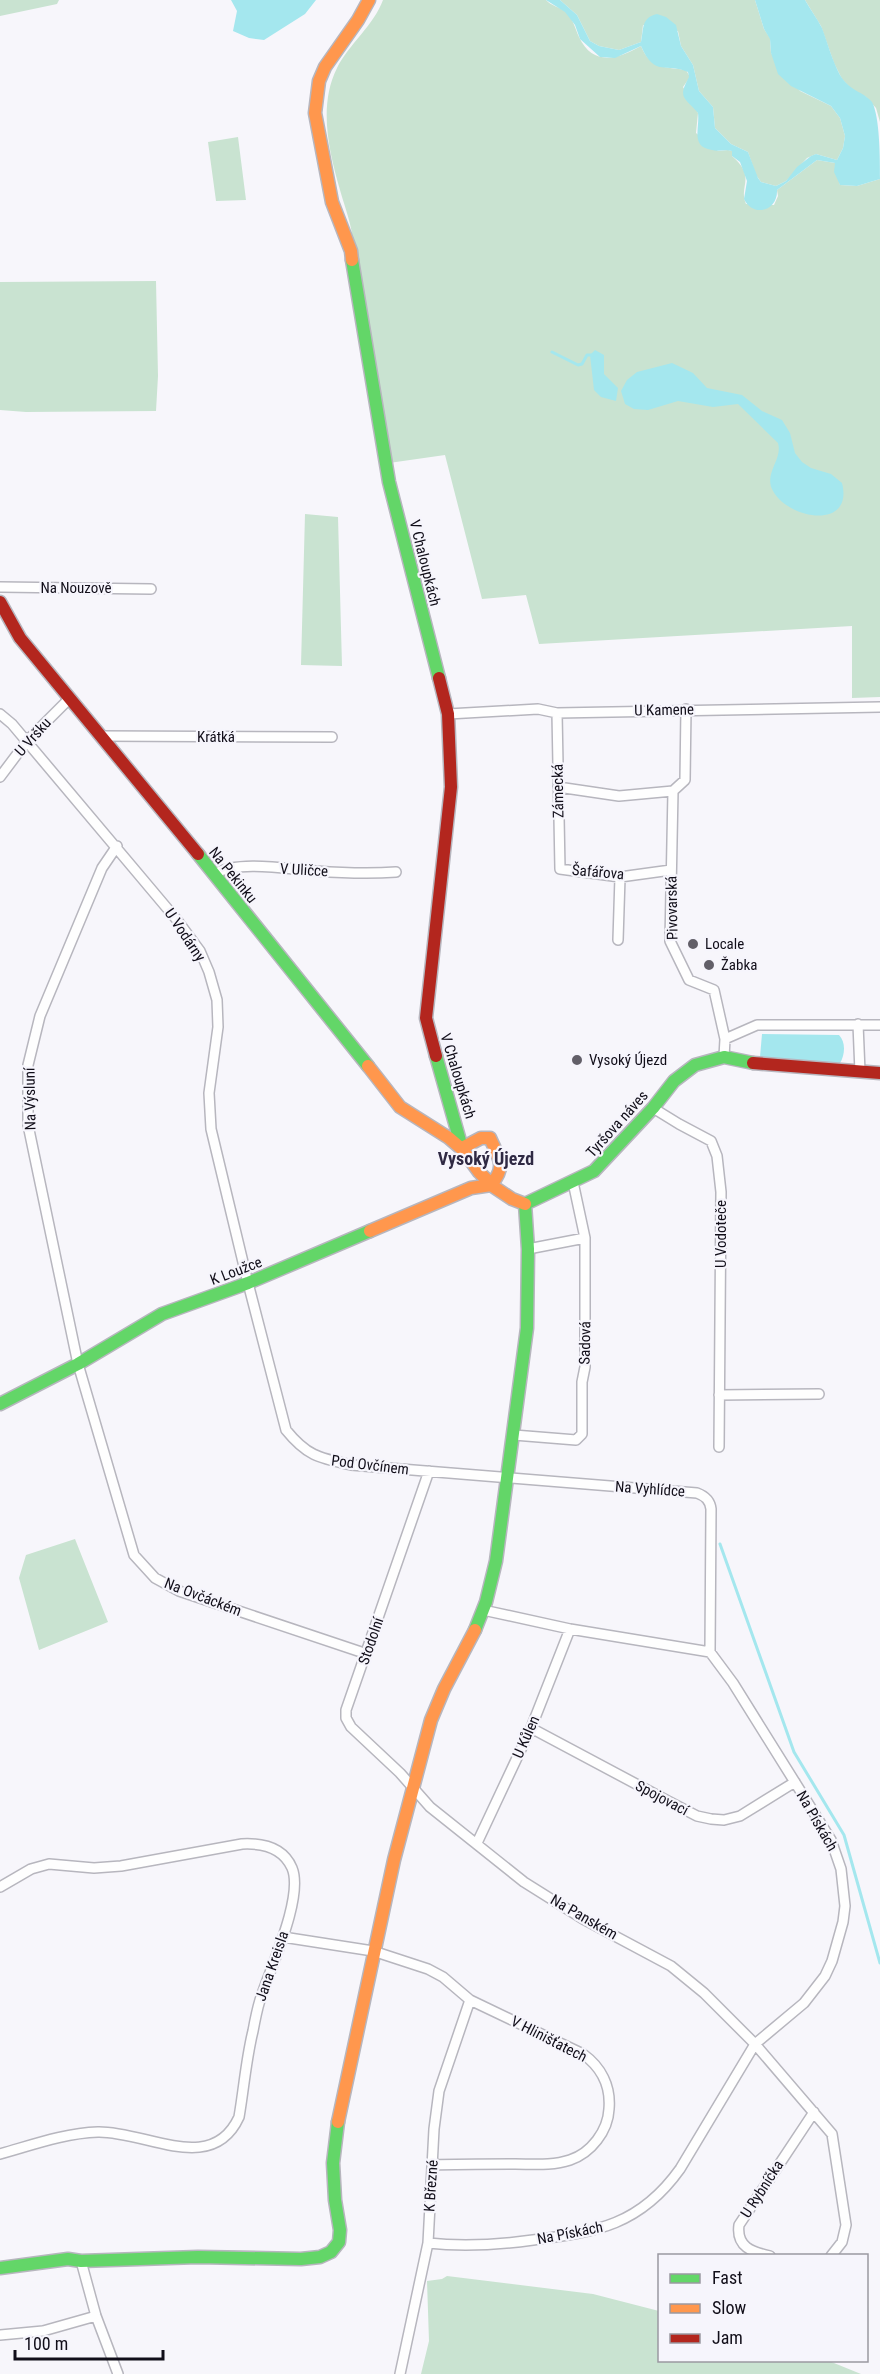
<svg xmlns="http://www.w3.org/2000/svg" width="880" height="2374" font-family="'Roboto Condensed',sans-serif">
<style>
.green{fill:#c9e3d1}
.water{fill:#a4e7ee}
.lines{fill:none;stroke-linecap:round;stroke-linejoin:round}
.stream{stroke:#a4e7ee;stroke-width:3}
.street-casing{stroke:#b7b6be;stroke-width:12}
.fast-casing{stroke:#b7b6be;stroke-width:15}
.slow-casing{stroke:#b7b6be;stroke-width:15}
.jam-casing{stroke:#b7b6be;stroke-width:15}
.street{stroke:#fefefe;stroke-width:9}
.fast{stroke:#63d668;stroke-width:12}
.slow{stroke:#ff974d;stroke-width:12}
.jam{stroke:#b3261e;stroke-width:12}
.poi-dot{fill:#625f68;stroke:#f6f5fc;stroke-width:2}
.labels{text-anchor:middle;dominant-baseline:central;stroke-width:4.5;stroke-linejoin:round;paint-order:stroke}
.street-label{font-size:15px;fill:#110e19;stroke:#f6f5fc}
.poi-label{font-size:15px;fill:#110e19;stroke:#f6f5fc;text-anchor:start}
.quarter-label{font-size:18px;font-weight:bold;fill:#2f2943;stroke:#f6f5fc}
</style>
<rect width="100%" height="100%" fill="#f7f6fb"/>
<!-- green -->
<path class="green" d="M0 0H59L57 4 0 16Z
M383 0H546C551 6 560 7 566 12 573 19 575 28 579 37 593 67 618 59 641 46 650 69 666 67 686 70L690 77 683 87 698 113 696 133 718 151 728 150 732 151V156C757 178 738 185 746 204L774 205 778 196 777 190 817 160 835 163 840 185 857 186 880 179V697L852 698V626L539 644 526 595 482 599 445 455 389 463 353 243C352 225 345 208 340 190 329 152 318 106 337 68 349 44 374 25 383 0Z
M560 0H755L764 29 770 38 771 53 800 91 831 106 840 118 845 136 843 148 837 160 816 154 807 158 786 181 776 186 761 182 756 175 748 152 731 144 715 128 713 107 699 91 693 65 681 46 678 31 643 25 641 42 619 50 599 46 590 41 577 15Z
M805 0H880V122L876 108 866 97 853 91 842 79 834 63 821 26Z
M238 137 246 200 216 201 208 142Z
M156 281 158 376 156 411 26 412 0 410V282Z
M305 514 338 517 342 666 301 665Z
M75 1539 108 1622 39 1650 19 1578 26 1555Z
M447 2276 593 2294 659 2311 660 2360 829 2361 861 2374H421L429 2341 427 2281 442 2279Z"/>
<!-- water -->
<path class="water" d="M231 0H316L305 14 264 40 249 38 233 31 237 11Z
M546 0H560L577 15 590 41 599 46 619 50 641 42C644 28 641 18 657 14L666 17 676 25 681 46 693 65 699 91 713 107 715 128 731 144 748 152 758 178 761 182 776 186 786 181 797 167 811 156 816 154 837 160 843 148 845 136 840 118 831 106 791 86 778 74 771 53 770 39 764 29 755 0H805C810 9 817 18 822 28 828 44 832 60 840 75 850 92 863 91 872 102 880 117 880 159 880 179L857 186 840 185 834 172 835 163 817 160 777 190C778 211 753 218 744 199L747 181 740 162 732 156V151C725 149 719 152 712 150 690 147 700 128 698 113 685 97 677 99 689 77L688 72C666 62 655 78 641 46L615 58 600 57 580 39 575 25 565 12Z
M595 350 604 355V374L618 388 616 401 601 397 594 390 590 355Z
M672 363 693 373 707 388 742 395 762 411 782 420 790 433 795 453 802 462 811 468 831 474 842 483C854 530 789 520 773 491 763 473 783 460 778 443L738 404 713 407 678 401 648 410 634 409 625 404 621 391 627 380 637 372Z
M762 1034 839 1035C846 1042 845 1055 840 1063L763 1058 760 1057Z"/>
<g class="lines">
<!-- stream -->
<path class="stream" d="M552 352 578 365 582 364 587 355H592
M720 1544 794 1752 844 1835 880 1963"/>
<defs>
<path id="street" d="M0 587 151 589
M557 713 560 869 620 877 671 870
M0 714 12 724 177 920 200 951 209 972 217 1000 218 1027 209 1093 211 1129 248 1283 286 1430C307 1456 319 1458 351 1465L697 1493C705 1496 710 1500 711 1509L710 1652
M448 714 538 709 557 713 880 707
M100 736 332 737
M0 777 27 741 69 699
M558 787 619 796 673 791 670 941 689 980 714 990 725 1039
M673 791 685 780 686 709
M117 846 102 868 40 1016 28 1065V1125L78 1364 134 1555 155 1578 179 1591 367 1654
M214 874C239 860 287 869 316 871 343 873 369 874 396 872
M618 940 620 877
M858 1024 860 1072
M724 1057 725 1039 757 1025H880
M653 1108 679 1124 711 1141 717 1156 721 1192 719 1447
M528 1249 585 1238
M719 1395 819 1394
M514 1435 576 1440 582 1434V1382L585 1367V1238L573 1182
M429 1471 346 1710V1718L351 1727 400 1773 430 1807 524 1882 583 1919 671 1966 704 1993 755 2044 832 2134 846 2225 842 2242 831 2256
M531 1728 668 1801 697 1816 711 1819 724 1820 740 1816 795 1782
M477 1843 531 1728 570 1629
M0 1887 31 1869 49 1864 94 1868 121 1866 242 1844C262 1843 283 1847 292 1868 304 1897 270 1969 260 2000 257 2010 255 2020 253 2031 246 2059 244 2088 239 2117 212 2176 146 2131 98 2132 65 2133 32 2145 0 2154
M283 1937 373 1951 428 1969 443 1977 470 2000 583 2054C601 2067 611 2086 609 2109 608 2131 591 2153 570 2160 552 2166 533 2164 515 2164 487 2164 460 2164 432 2165
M428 2243C464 2247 497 2245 533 2240 597 2232 640 2225 680 2169L755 2044 804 2003 825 1976 832 1961 843 1922 845 1906 841 1869 831 1840 733 1683 710 1652 570 1629 483 1610
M770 2256C752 2252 736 2247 739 2225L814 2112
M81 2261 96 2316 118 2374
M0 2335 43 2331 96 2316
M400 2374 428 2243 434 2129 439 2091 470 2000"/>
<path id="fast" d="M352 260 389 482 439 678
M198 854 368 1066
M436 1056 462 1148
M525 1204 594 1171 653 1108 674 1081 695 1065 724 1057 753 1063
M0 1404 78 1364 162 1314 248 1283 370 1231
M475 1630 486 1602 496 1561 527 1328 528 1249 525 1204
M0 2268 68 2259 81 2261 198 2257 301 2259 320 2257 331 2252 339 2242 340 2230 335 2200 333 2163 338 2122"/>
<path id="slow" d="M352 260 351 251 332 202 315 113 319 81 325 67 358 20 369 0
M368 1066 400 1107 449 1138 463 1150 479 1172 494 1187 512 1199 525 1204
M462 1148 481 1138H490C499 1159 507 1166 491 1185
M370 1231 471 1188 491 1185
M338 2122 394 1860 431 1720 444 1689 475 1630"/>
<path id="jam" d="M0 602 20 638 198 854
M436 1056 426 1018 451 787 448 714 439 678
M753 1063 880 1073"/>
</defs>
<!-- street casing -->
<use href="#street" class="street-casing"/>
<!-- fast casing -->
<use href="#fast" class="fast-casing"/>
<!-- slow casing -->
<use href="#slow" class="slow-casing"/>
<!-- jam casing -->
<use href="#jam" class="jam-casing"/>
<!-- street -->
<use href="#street" class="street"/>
<!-- fast -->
<use href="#fast" class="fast"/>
<!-- slow -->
<use href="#slow" class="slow"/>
<!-- jam -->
<use href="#jam" class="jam"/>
</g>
<!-- markers -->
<g class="poi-dot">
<circle cx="693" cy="944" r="6"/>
<circle cx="709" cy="965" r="6"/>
<circle cx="577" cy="1060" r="6"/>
</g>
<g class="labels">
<!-- street labels -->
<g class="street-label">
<text transform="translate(425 563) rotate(76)">V Chaloupkách</text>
<text x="76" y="588">Na Nouzově</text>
<text transform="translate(664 710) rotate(-1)">U Kamene</text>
<text transform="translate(33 737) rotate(-48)">U Vršku</text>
<text x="216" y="737">Krátká</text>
<text transform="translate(558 791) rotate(-91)">Zámecká</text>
<text transform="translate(304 870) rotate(3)">V Uličce</text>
<text transform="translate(598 872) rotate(5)">Šafářova</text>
<text transform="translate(233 875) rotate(51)">Na Pekinku</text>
<text transform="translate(672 908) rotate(-91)">Pivovarská</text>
<text transform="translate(185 935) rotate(56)">U Vodárny</text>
<text transform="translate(458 1076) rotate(73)">V Chaloupkách</text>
<text transform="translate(30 1099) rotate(-91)">Na Výsluní</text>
<text transform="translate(617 1124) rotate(-48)">Tyršova náves</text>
<text transform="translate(721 1234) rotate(-90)">U Vodoteče</text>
<text transform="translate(236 1271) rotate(-21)">K Loužce</text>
<text transform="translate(585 1343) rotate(-89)">Sadová</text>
<text transform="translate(370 1465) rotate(7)">Pod Ovčínem</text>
<text transform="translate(650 1489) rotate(4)">Na Vyhlídce</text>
<text transform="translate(203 1597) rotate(21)">Na Ovčáckém</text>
<text transform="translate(371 1641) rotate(-71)">Stodolní</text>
<text transform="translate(526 1737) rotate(-66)">U Kůlen</text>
<text transform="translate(662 1798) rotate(28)">Spojovací</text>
<text transform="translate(817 1821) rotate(60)">Na Pískách</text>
<text transform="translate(584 1917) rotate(30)">Na Panském</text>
<text transform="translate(272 1966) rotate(-71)">Jana Kreisla</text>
<text transform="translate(549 2039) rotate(27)">V Hlinišťatech</text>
<text transform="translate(431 2186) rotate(-86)">K Březné</text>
<text transform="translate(762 2189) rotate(-57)">U Rybníčka</text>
<text transform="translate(570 2233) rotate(-11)">Na Pískách</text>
</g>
<!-- poi labels -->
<g class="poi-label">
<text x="705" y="944">Locale</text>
<text x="721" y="965">Žabka</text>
<text x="589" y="1060">Vysoký Újezd</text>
</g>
<!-- quarter labels -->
<g class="quarter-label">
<text x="486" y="1158">Vysoký Újezd</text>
</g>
</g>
<!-- legend -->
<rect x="658" y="2254" width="210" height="108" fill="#f6f5fc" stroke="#9a99a1" stroke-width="1.5"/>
<rect x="670" y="2274" width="30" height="9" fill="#63d668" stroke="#9a99a1" stroke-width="1.5"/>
<text x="712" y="2284" font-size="18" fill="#110e19">Fast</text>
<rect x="670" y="2304" width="30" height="9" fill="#ff974d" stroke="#9a99a1" stroke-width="1.5"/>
<text x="712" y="2314" font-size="18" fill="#110e19">Slow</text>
<rect x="670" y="2334" width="30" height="9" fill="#b3261e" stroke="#9a99a1" stroke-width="1.5"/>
<text x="712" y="2344" font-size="18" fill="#110e19">Jam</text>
<!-- scale -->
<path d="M15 2350v9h148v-9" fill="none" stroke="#110e19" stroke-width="3"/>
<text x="24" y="2350" font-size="18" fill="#110e19" stroke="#f6f5fc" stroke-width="4.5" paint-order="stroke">100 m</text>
</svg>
